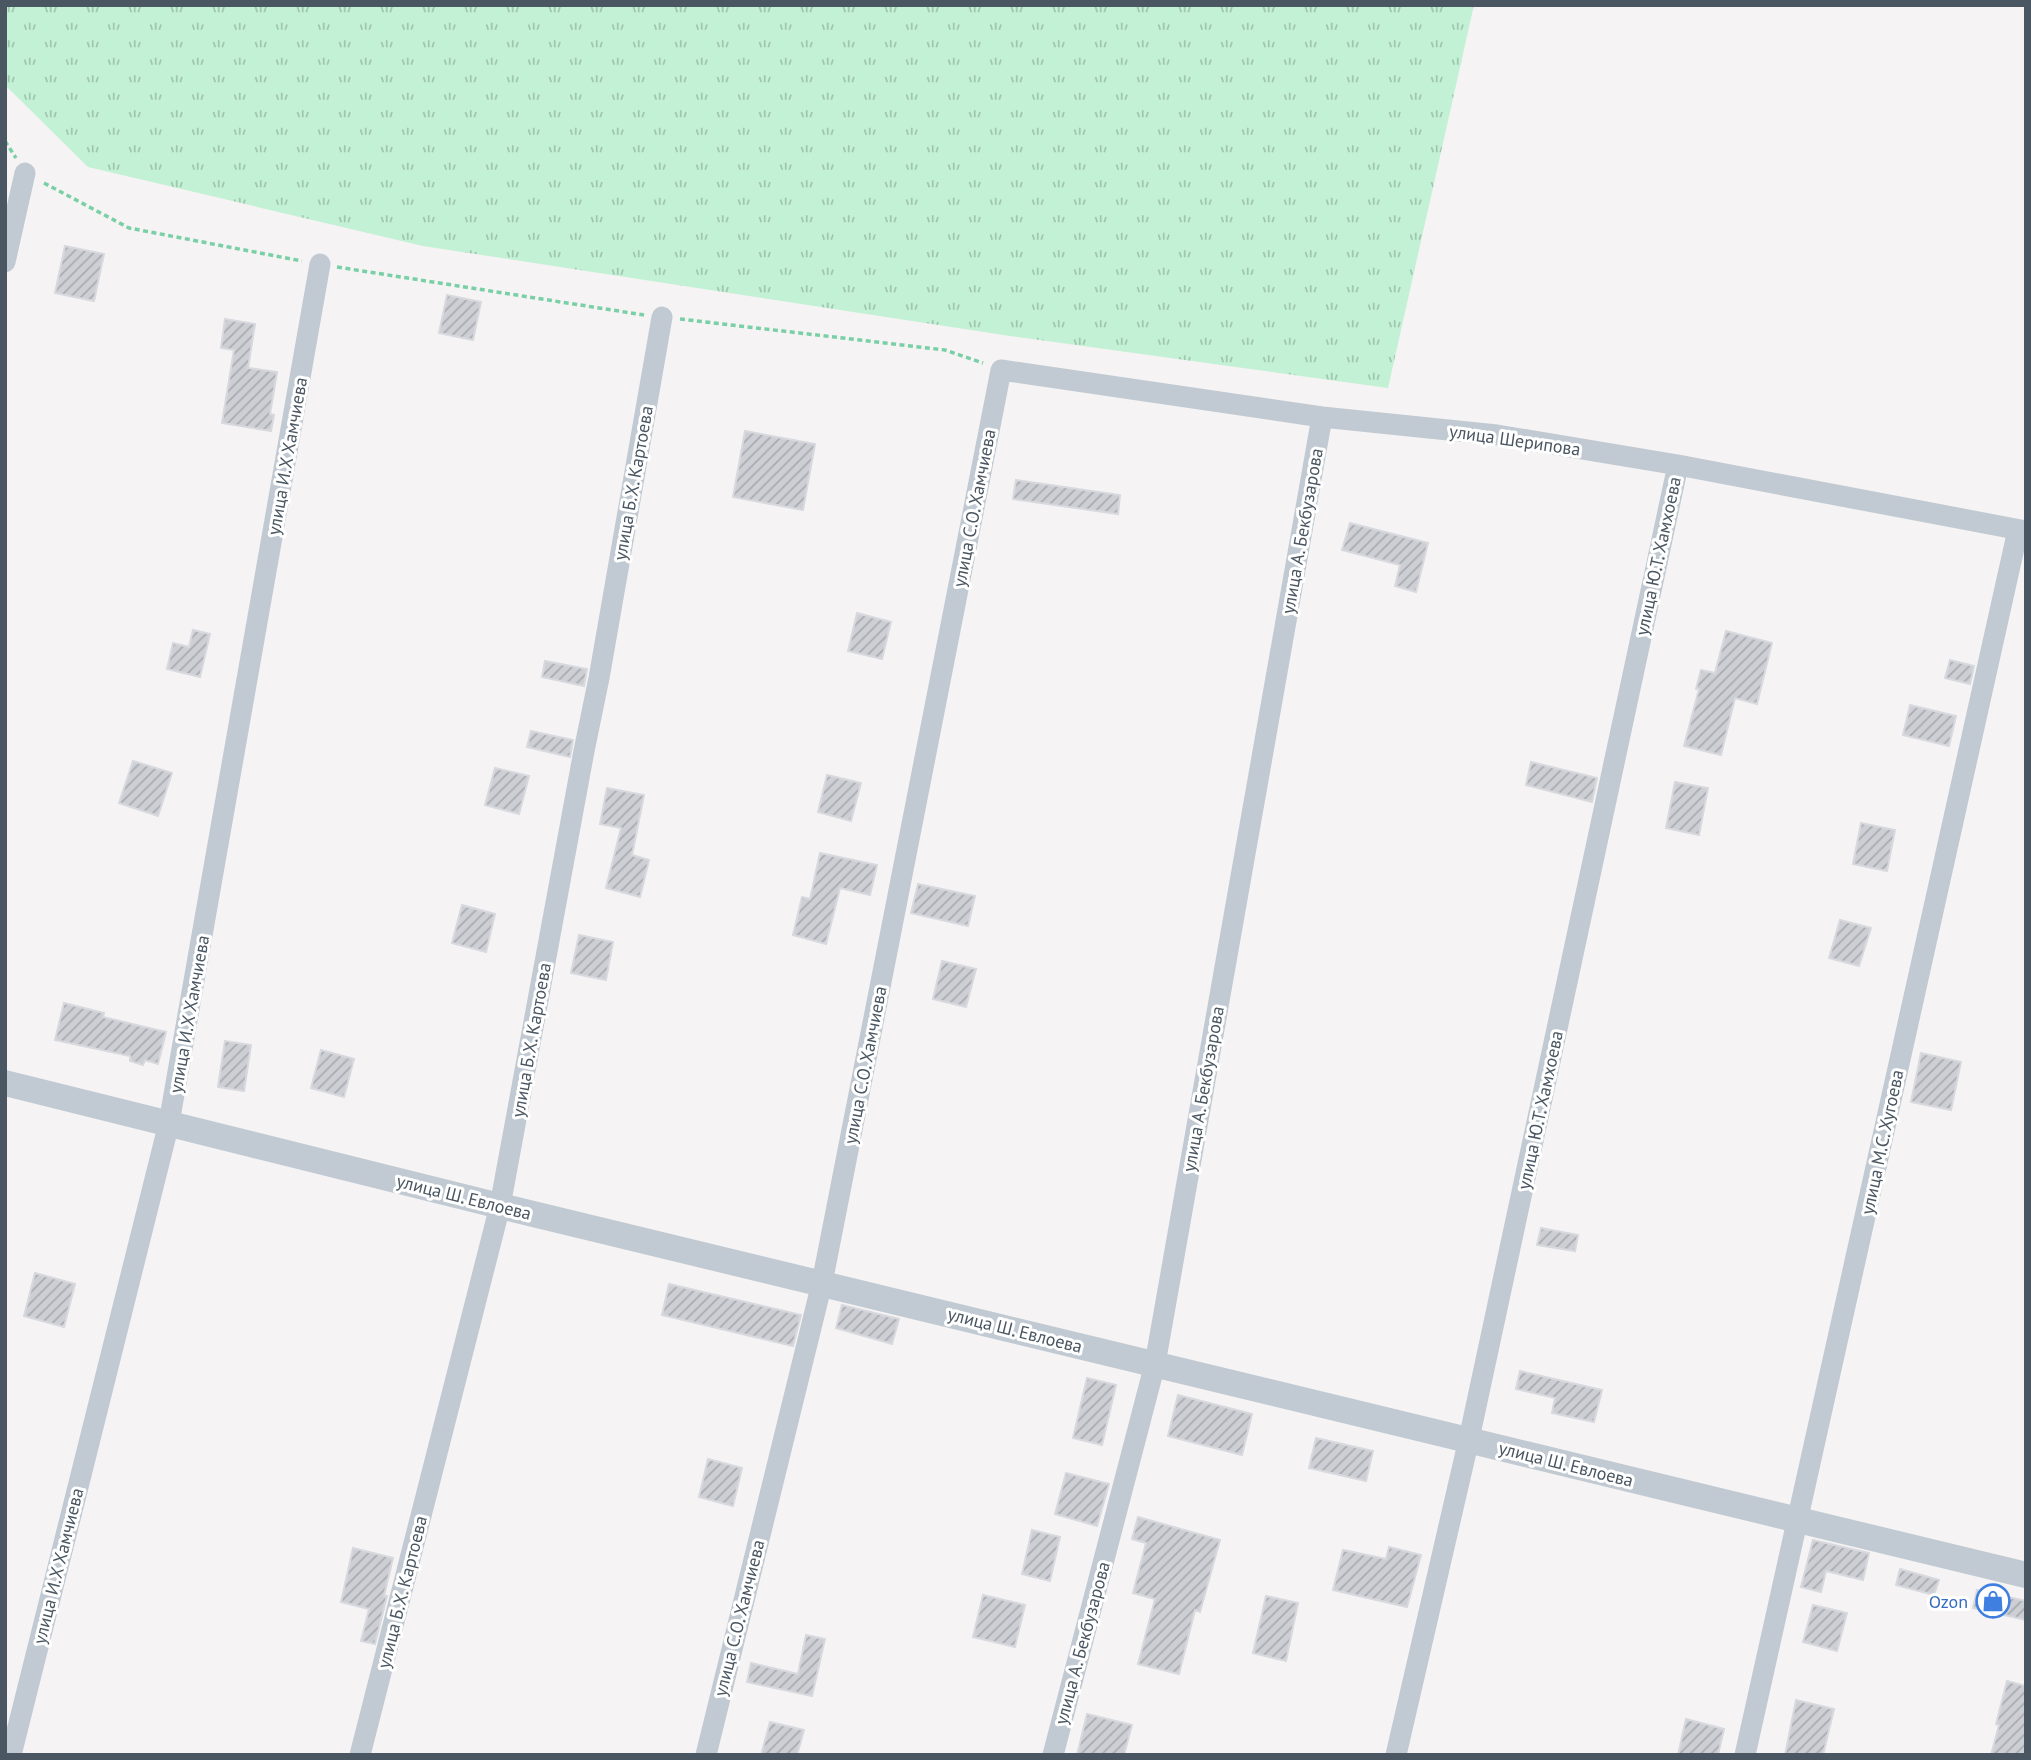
<svg xmlns="http://www.w3.org/2000/svg" width="2031" height="1760" font-family="'PT Sans',sans-serif">
<style>
.grass{fill:url(#grass-tufts)}
.building{fill:url(#building-hatch);stroke:#d7d9de;stroke-width:2}
.lines{fill:none;stroke-linecap:round;stroke-linejoin:round}
.path{stroke:#7ad0a6;stroke-width:3.5;stroke-dasharray:5 3.5;stroke-linecap:butt}
.minor{stroke:#c1cad2;stroke-width:21}
.tertiary{stroke:#c1cad2;stroke-width:26}
.labels{text-anchor:middle;dominant-baseline:central;stroke-width:6;stroke-linejoin:round;paint-order:stroke}
.street-label{font-size:18px;fill:#4a5661;stroke:#fff}
.shop-label{font-size:18px;fill:#366cbe;stroke:#fff;text-anchor:end}
</style>
<defs>
<pattern id="grass-tufts" width="24" height="20" patternUnits="userSpaceOnUse" patternTransform="scale(1.75)"><rect width="24" height="20" fill="#c3f1d5"/><path d="M3 7l-1-3M5 7V3M7 7l1-3M15 17l-1-3M17 17v-4M19 17l1-3" fill="none" stroke="#a0c6b0"/></pattern>
<pattern id="building-hatch" width="6" height="6" patternUnits="userSpaceOnUse" patternTransform="scale(1.75)"><rect width="6" height="6" fill="#cdcfd5"/><path d="M-1 1l2-2M0 6l6-6M5 7l2-2" fill="none" stroke="#a8abb0"/></pattern>
</defs>
<rect width="100%" height="100%" fill="#f5f3f3"/>
<!-- grass -->
<path class="grass" d="M5 5H1474L1388 388 1010 336 423 246 88 167 5 85Z"/>
<!-- building -->
<path class="building" d="M65 246 104 254 94 301 55 293Z
M447 295 481 302 473 340 439 333Z
M225 319 255 324 248 368 277 372 270 414 274 415 271 431 222 423 234 350 221 348Z
M745 431 815 444 803 510 733 497Z
M1016 480 1120 495 1118 514 1013 499Z
M1350 523 1428 543 1416 592 1395 586 1400 565 1342 550Z
M857 613 891 622 882 659 848 651Z
M193 630 210 634 200 677 167 669 173 643 189 647Z
M1726 631 1772 643 1757 704 1735 698 1721 755 1684 746 1699 689H1696L1701 670 1715 673Z
M1950 660 1974 666 1970 684 1945 678Z
M545 661 587 669 584 686 542 677Z
M1910 705 1956 716 1949 746 1903 735Z
M531 731 573 740 570 757 527 747Z
M133 761 172 773 158 816 119 803Z
M1531 762 1597 778 1592 802 1526 785Z
M495 768 529 776 519 814 485 805Z
M827 775 861 783 851 821 818 812Z
M1675 782 1708 788 1699 835 1666 828Z
M607 788 644 795 632 855 649 860 640 897 606 888 621 828 600 824Z
M1861 823 1895 830 1887 871 1853 864Z
M820 853 877 865 870 895 840 888 826 944 793 935 802 897 810 899Z
M918 884 975 896 968 926 911 913Z
M462 905 495 914 486 952 452 943Z
M1840 920 1871 928 1859 966 1829 958Z
M579 935 613 942 606 980 571 973Z
M942 961 976 969 966 1007 933 999Z
M64 1003 104 1013 103 1017 166 1032 158 1064 145 1060 143 1065 130 1061V1056L55 1040Z
M225 1041 251 1045 244 1091 218 1087Z
M321 1050 354 1059 344 1097 311 1088Z
M1921 1053 1961 1062 1951 1110 1911 1102Z
M1541 1228 1578 1235 1575 1251 1537 1245Z
M35 1273 75 1284 64 1327 24 1316Z
M669 1284 801 1315 793 1346 662 1315Z
M842 1305 899 1319 892 1344 836 1328Z
M1520 1371 1602 1390 1594 1422 1552 1413 1555 1398 1516 1389Z
M1087 1378 1116 1385 1102 1445 1073 1438Z
M1178 1395 1252 1414 1242 1455 1168 1436Z
M1316 1438 1373 1451 1366 1481 1309 1468Z
M708 1459 742 1468 733 1506 699 1497Z
M1066 1473 1109 1484 1097 1526 1055 1514Z
M1138 1517 1220 1540 1200 1612 1195 1610 1179 1674 1138 1664 1155 1599 1133 1593 1146 1543 1132 1539Z
M1032 1530 1060 1537 1050 1581 1022 1574Z
M1813 1540 1869 1553 1863 1580 1826 1571 1821 1592 1801 1587Z
M1389 1547 1421 1555 1407 1607 1333 1590 1343 1550 1386 1559Z
M353 1548 393 1558 384 1596H387L375 1644 361 1641 369 1609 341 1602Z
M1900 1569 1939 1580 1934 1595 1896 1585Z
M1977 1590 2026 1601V1620L1973 1608Z
M983 1595 1025 1605 1015 1647 973 1637Z
M1266 1596 1298 1603 1286 1661 1253 1653Z
M1813 1605 1847 1613 1837 1651 1803 1642Z
M806 1635 825 1639 812 1696 747 1682 751 1663 798 1674Z
M2007 1681 2026 1686V1755H1991L1999 1725 1996 1724Z
M1796 1700 1834 1709 1823 1755H1785Z
M1087 1714 1132 1725 1124 1755H1077Z
M1686 1719 1724 1729 1718 1755H1678Z
M770 1722 804 1730 797 1755H761Z"/>
<g class="lines">
<!-- path -->
<path class="path" d="M5 141 16 158
M44 183 129 228 302 261
M337 267 644 315
M680 319 945 350 983 363"/>
<!-- minor -->
<path class="minor" d="M5 262 25 173
M11 1755 169 1123 320 264
M360 1755 500 1206 584 751 599 678 662 317
M706 1755 822 1283 1001 370 1322 417 1497 435 1678 465 2026 531
M1053 1755 1155 1364 1322 417
M1396 1755 1469 1439 1678 465
M1745 1755 2018 530"/>
<!-- tertiary -->
<path class="tertiary" d="M5 1083 500 1206 2026 1575"/>
</g>
<!-- icons -->
<defs>
<symbol id="shop-ring" viewBox="-11 -11 22 22"><circle r="9.5" fill="#fff" stroke="#3f7fe0" stroke-width="1.5"/><path d="M-5-2.5h2.3a2.7 3.5 0 0 1 5.4 0H5L5.5 6h-11ZM-1.5-2.5h3a1.5 2.3 0 0 0-3 0Z" fill="#3f7fe0"/></symbol>
</defs>
<g fill-rule="evenodd">
<use href="#shop-ring" x="1974" y="1582" width="38" height="38"/>
</g>
<g class="labels">
<!-- street labels -->
<g class="street-label">
<text transform="translate(1515 440) rotate(8)">улица Шерипова</text>
<text transform="translate(287 456) rotate(-80)">улица И.Х Хамчиева</text>
<text transform="translate(633 483) rotate(-80)">улица Б.Х. Картоева</text>
<text transform="translate(974 508) rotate(-79)">улица С.О. Хамчиева</text>
<text transform="translate(1302 531) rotate(-80)">улица А. Бекбузарова</text>
<text transform="translate(1658 556) rotate(-78)">улица Ю.Т. Хамхоева</text>
<text transform="translate(189 1014) rotate(-80)">улица И.Х Хамчиева</text>
<text transform="translate(531 1040) rotate(-80)">улица Б.Х. Картоева</text>
<text transform="translate(865 1065) rotate(-79)">улица С.О. Хамчиева</text>
<text transform="translate(1203 1089) rotate(-80)">улица А. Бекбузарова</text>
<text transform="translate(1540 1110) rotate(-78)">улица Ю.Т. Хамхоева</text>
<text transform="translate(1882 1142) rotate(-78)">улица М.С. Хугоева</text>
<text transform="translate(464 1197) rotate(14)">улица Ш. Евлоева</text>
<text transform="translate(1015 1330) rotate(14)">улица Ш. Евлоева</text>
<text transform="translate(1566 1464) rotate(14)">улица Ш. Евлоева</text>
<text transform="translate(58 1566) rotate(-76)">улица И.Х Хамчиева</text>
<text transform="translate(402 1592) rotate(-76)">улица Б.Х. Картоева</text>
<text transform="translate(739 1618) rotate(-76)">улица С.О. Хамчиева</text>
<text transform="translate(1082 1643) rotate(-75)">улица А. Бекбузарова</text>
</g>
<!-- shop labels -->
<g class="shop-label">
<text x="1968" y="1601">Ozon</text>
</g>
</g>
<!-- border -->
<rect width="2031" height="1760" fill="none" stroke="#4a5661" stroke-width="14"/>
</svg>
